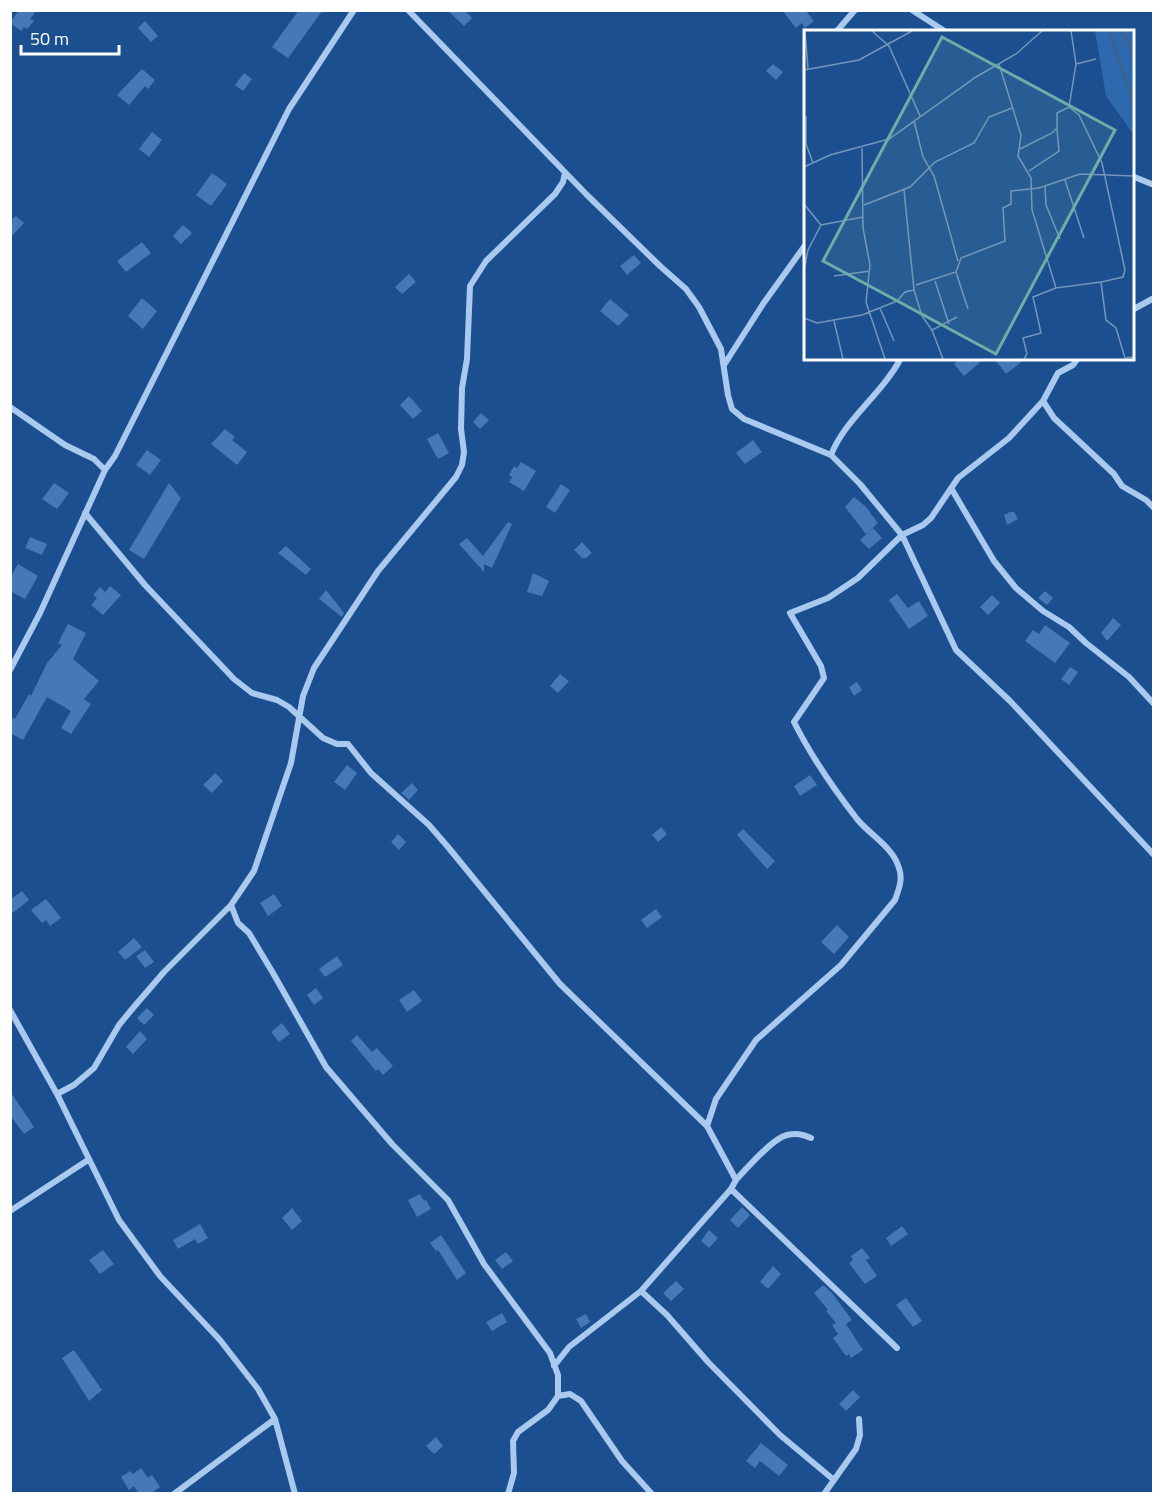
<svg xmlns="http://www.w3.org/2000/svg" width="1164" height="1504" font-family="'Titillium Web',sans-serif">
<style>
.building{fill:#4478b7}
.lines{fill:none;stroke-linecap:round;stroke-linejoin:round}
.street{stroke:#a9c9ee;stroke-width:6}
.inset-river{fill:none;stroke:#3c6290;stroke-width:3}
.inset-road{fill:none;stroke:#7695bc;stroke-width:1.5}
.view{fill:#6fada8;fill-opacity:0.15;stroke:#6fada8;stroke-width:3}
.inset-edge{fill:none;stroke:#fff;stroke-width:3}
</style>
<rect width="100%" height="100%" fill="#1b4f8f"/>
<!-- building -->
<path class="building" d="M19 10H37L30 19 34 21 27 29 24 27 21 31 10 23Z
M299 10H323L288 58 272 47Z
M447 10H464L472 18 464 26Z
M782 10H805L814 21 805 28 802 23 796 28Z
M145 21 158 36 151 42 138 28Z
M773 64 783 72 776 80 766 71Z
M142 69 155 80 148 89 145 86 129 105 117 95Z
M244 73 252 79 243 91 235 85Z
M152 132 162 140 149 157 139 149Z
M212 173 227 184 211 206 196 195Z
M16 216 24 223 10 238V221Z
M183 225 192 233 181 244 173 236Z
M142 242 151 253 126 272 117 261Z
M634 255 641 263 627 275 620 266Z
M409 274 416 282 402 294 395 287Z
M142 298 157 311 143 329 128 316Z
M610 299 629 315 618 326 600 311Z
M960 358H985L964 376 954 364Z
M994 358H1026L1006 374Z
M409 396 422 411 413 419 400 405Z
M481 413 489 420 480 429 473 422Z
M225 429 235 437 232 440 247 452 237 465 211 444Z
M438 433 449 453 438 459 427 439Z
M753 440 762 452 745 464 736 453Z
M147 450 161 460 150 475 136 465Z
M521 462 536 471 524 491 509 482 512 477 509 475 514 466 517 468Z
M54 483 69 493 57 509 42 499Z
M169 483 181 498 144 559 129 550Z
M561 484 570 490 555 513 546 507Z
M854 497 866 507 878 523 866 534 845 507Z
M1010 512H1014L1018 519 1007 525 1004 515Z
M508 522 512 524 492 568 484 564V572L459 544 467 538 483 556Z
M873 528 882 538 869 549 860 540Z
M30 537 47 544 42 555 25 548Z
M582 542 592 553 586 558H582L574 550Z
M286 546 311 569 306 575 278 553Z
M18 564 38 576 25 599 10 591V578Z
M533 573 549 581 542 596 527 592Z
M110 586 121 595 103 615 91 605 97 598 93 595 100 587 105 592Z
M326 590 344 613 342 617 319 599Z
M1045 591 1053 598 1047 605 1038 598Z
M897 594 908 608 919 601 928 616 909 629 889 600Z
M992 595 1000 603 988 615 980 607Z
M1113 618 1121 625 1107 641 1101 633Z
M68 624 86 633 73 659 99 681 84 699 91 704 71 734 61 728 71 711 47 697 23 740 10 733V717L15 719 29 694 31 696 47 663 62 645 58 643Z
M1045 625 1070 643 1055 663 1025 641 1033 630 1039 634Z
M1070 667 1078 672 1069 685 1061 679Z
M560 674 569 681 558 693 550 686Z
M857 682 862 690 854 696 849 687Z
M347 765 357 773 345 790 334 782Z
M215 773 223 781 212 793 203 785Z
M810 775 817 785 800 796 794 786Z
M412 783 418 790 409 800 401 793Z
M661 827 667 834 658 842 652 835Z
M743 829 775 861 767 869 737 835Z
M398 834 406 842 399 850 391 842Z
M22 891 29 900 10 915V900Z
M274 894 282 906 268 916 260 903Z
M46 899 61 918 50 926 46 920 42 923 31 910Z
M656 909 662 917 647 928 641 920Z
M837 925 849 937 834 954 821 942Z
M134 938 142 947 125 960 118 952Z
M145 950 154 962 145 968 136 956Z
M337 956 343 965 325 977 319 969Z
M316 988 323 998 314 1005 307 995Z
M414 990 422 1001 407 1012 399 1000Z
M147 1008 154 1015 144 1025 137 1018Z
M282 1023 290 1034 279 1042 271 1032Z
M140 1031 147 1039 133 1054 126 1047Z
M357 1035 372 1052 377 1048 393 1066 383 1075 378 1069 376 1071 351 1041Z
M10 1091 34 1127 24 1134 10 1115Z
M420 1194 424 1201 426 1200 431 1209 417 1217 408 1200Z
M742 1207 750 1215 738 1228 730 1220Z
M292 1208 302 1221 292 1230 282 1218Z
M200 1224 208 1238 198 1244 195 1239 178 1249 173 1240Z
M902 1226 908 1234 891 1246 886 1238Z
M709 1230 718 1238 709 1248 701 1241Z
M441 1235 466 1273 457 1280 438 1250 436 1251 430 1243Z
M862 1248 870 1258 866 1260 877 1276 865 1284 849 1263 853 1260 851 1256Z
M103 1250 114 1264 100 1274 89 1260Z
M506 1252 513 1261 502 1269 495 1260Z
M773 1266 781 1274 768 1289 760 1282Z
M676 1281 684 1289 671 1301 663 1293Z
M823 1285 832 1293 852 1320 846 1324 863 1350 851 1358 849 1354 846 1356 833 1338 838 1334 832 1325 836 1323 826 1311 828 1310 814 1293Z
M906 1298 922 1321 913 1327 896 1305Z
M502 1313 507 1322 492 1331 486 1322Z
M586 1314 590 1322 581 1328 576 1319Z
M74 1350 102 1390 89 1401 62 1358Z
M853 1390 860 1397 846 1411 839 1404Z
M436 1437 443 1446 434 1454 426 1446Z
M761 1443 788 1465 779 1476 760 1461 755 1468 746 1461Z
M141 1468 148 1478 152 1475 160 1487 150 1494H139L134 1486 129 1490 121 1477 130 1471 133 1474Z"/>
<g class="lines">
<!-- street -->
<path class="street" d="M408 10 587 195 660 266 686 289 699 307 721 349 728 395 732 409 744 419 831 455 860 484 902 535 956 650 1010 701 1154 855
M912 10 946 32
M836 32 855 10
M1132 176 1154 185
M1132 310 1154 298
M724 365 763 304 806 244
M1043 401 1054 418 1114 474 1122 486 1146 500 1154 508
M10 407 65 445 94 459 105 470
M831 455C845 419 882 394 901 358
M951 488 994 561 1016 588 1043 611 1069 627 1086 643 1129 677 1154 704
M85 513 145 585 234 679 252 693 277 700 289 707 323 738 337 744H348L371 773 429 825 448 847 560 984 707 1126
M10 670 40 613 105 470 115 456 289 109 354 10
M231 905 238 923 249 933 273 973 326 1067 392 1144 448 1200 484 1264 550 1353 558 1375V1396L548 1410 518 1432 513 1441 514 1473 508 1494
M10 1010 57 1094 119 1220 160 1276 220 1340 258 1389 275 1419 295 1494
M57 1094 74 1085 94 1068 119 1025 133 1008 164 972 231 905 254 871 291 763 303 696 314 668 378 571 456 477 462 465 464 452 461 429 462 388 467 359 470 286 486 261 555 194 563 182 565 173
M736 1180C746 1169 773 1138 787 1135 796 1133 802 1134 811 1138
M731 1189 897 1348
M10 1211 88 1160
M641 1291 667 1315 708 1362 780 1435 834 1480
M554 1366 569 1347 641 1291 731 1189 736 1180 707 1126 716 1099 756 1040 841 965 895 900C899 889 903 879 899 868 893 847 870 835 857 819 833 788 811 756 794 722L824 678 821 666 790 613 828 598 858 578 902 535 923 525 931 518 958 478 1009 438 1043 401 1058 373 1073 365 1078 358
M558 1396 570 1394 581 1401 622 1461 652 1494
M174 1494 275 1419
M824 1494 856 1449 860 1435 859 1419"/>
</g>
<!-- overview -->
<g transform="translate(804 30)">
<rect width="330" height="330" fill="#1b4f8f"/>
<path d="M291 1H327L330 6V105L302 66Z" fill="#2e69ad"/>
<path class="inset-river" d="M305 1 330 74M318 1 330 26"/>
<path class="inset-road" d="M1 1 4 39M68 1 85 16 116 86M267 1 272 34 265 77 275 85 298 133 321 240 319 247 297 252 302 290 312 298 321 328 330 327M195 34 217 105 214 126 227 148 228 180 252 258 297 252M272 34 292 29M0 40 55 30 108 1M2 86V114L9 133M110 91 119 127 130 146 154 231M58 118 59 198 66 235 62 272 81 329M216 119 248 103 253 98V83L265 77M0 137 26 125 85 109 172 47 212 24 238 1M225 141 255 121 253 99M261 150 280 208M241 156 242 175 256 209M0 174 17 195M60 175 106 157 131 132 170 113 185 87 208 78M0 241 4 220 17 195 59 187M152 242 164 279M30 246 66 241M131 251 145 294M112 255 152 242 157 228 201 211 199 178 207 174V161L235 158 276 144 330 146M110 260 118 286 128 300M76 278 90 311M0 288 13 293 58 285 93 271 101 262 110 260 100 160M30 291 39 329M139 329 128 300 153 287M220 329 223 324 219 308 237 303 229 267 252 258"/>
<path class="view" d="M138 7 311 100 192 324 19 231Z"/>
<rect width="330" height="330" class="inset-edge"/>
</g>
<!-- border -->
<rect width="1164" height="1504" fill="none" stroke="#ffffff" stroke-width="24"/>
<!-- scale -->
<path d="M21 45v9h98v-9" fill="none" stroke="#ffffff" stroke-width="3"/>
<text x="30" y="45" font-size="18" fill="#ffffff" stroke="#1b4f8f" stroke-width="4.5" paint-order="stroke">50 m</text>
</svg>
